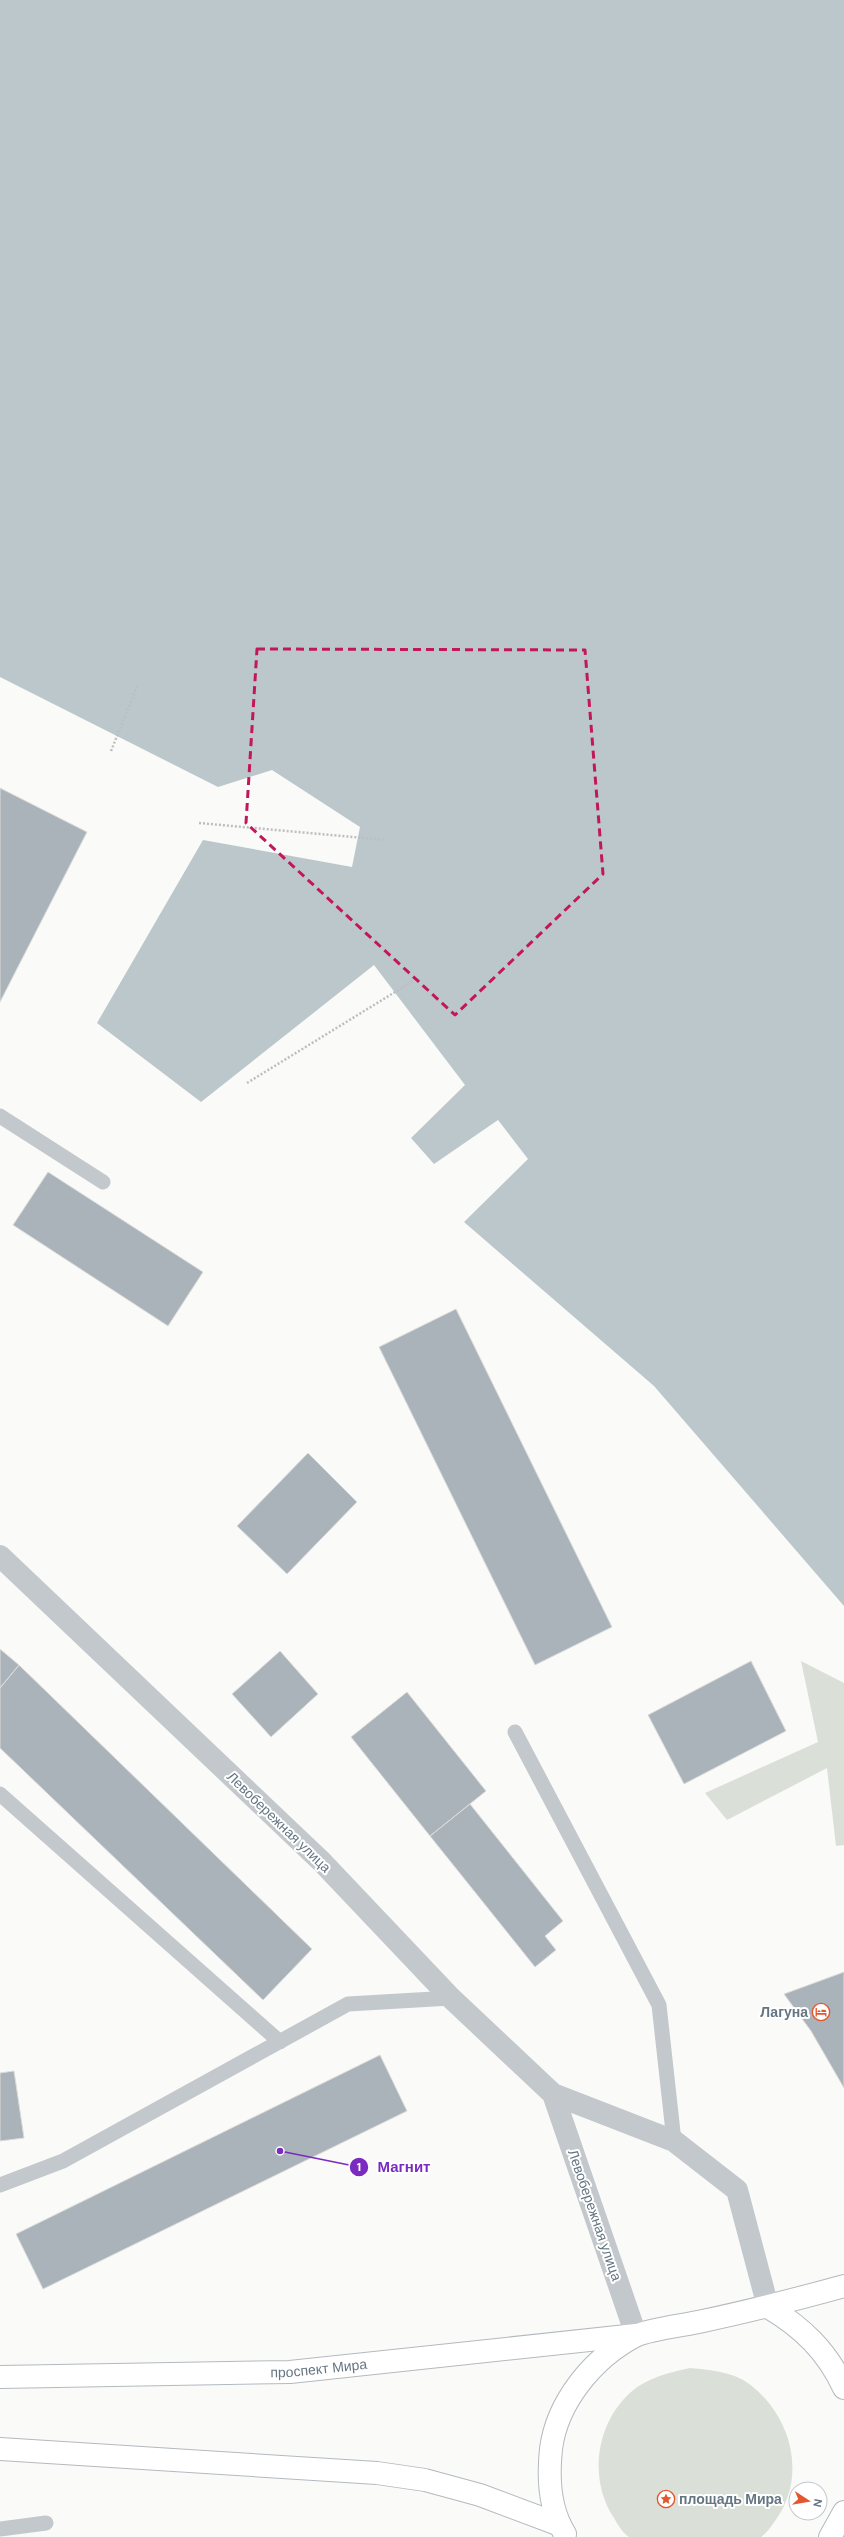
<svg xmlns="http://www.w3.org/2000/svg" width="844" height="2537" font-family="'DM Sans',sans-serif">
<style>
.green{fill:#dadfd7}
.water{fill:#bbc7cb}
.building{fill:#aab3b9;stroke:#dcdcda}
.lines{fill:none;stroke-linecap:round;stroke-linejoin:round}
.secondary-casing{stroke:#b3babf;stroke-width:24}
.path{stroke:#bbbfc2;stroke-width:2.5;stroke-dasharray:2 2;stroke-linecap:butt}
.lane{stroke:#c3c8cc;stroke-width:15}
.street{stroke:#c3c8cc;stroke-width:22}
.secondary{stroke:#fff;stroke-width:22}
.marked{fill:none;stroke:#c2185b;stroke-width:3;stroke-dasharray:8 5;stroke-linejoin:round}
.labels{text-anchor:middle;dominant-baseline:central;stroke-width:4;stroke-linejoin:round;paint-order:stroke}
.street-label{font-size:14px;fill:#657683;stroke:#fff}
.poi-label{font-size:14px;font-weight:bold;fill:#657683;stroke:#fff;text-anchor:end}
.leader{fill:none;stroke:#7b2cbf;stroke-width:1.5}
.callout-dot{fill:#7b2cbf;stroke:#fff;stroke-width:1.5}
.mark-label{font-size:12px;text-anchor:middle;font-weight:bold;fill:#fff}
.callout-label{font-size:15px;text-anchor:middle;font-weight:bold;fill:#7b2cbf;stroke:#fff;stroke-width:4;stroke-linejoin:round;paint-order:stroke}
</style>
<rect width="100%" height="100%" fill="#fafaf8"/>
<!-- green -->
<path class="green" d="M801 1661 844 1683V1845L836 1846 827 1768 727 1820 705 1793 818 1742Z
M690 2368C712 2370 736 2372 753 2387 792 2419 806 2476 777 2518 772 2525 768 2532 761 2537H629C622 2532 618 2525 614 2518 588 2479 596 2423 631 2392 648 2377 669 2373 690 2368Z"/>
<!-- water -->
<path class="water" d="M0 0H844V1606L654 1386 464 1222 528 1159 498 1120 434 1164 411 1138 465 1085 374 965 201 1102 97 1023 203 840 352 867 360 827 272 770 218 787 0 677Z"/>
<!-- building -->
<path class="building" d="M0 788 87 832 0 1002Z
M48 1172 203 1272 168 1326 13 1225Z
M456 1309 612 1627 535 1665 379 1347Z
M308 1453 357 1502 287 1574 237 1526Z
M0 1649 19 1665 0 1688Z
M280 1651 318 1694 271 1737 232 1694Z
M751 1661 786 1731 684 1784 648 1715Z
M19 1665 312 1949 263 2000 0 1748V1688Z
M407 1692 486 1791 430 1836 351 1737Z
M470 1804 563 1921 545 1936 556 1950 535 1967 430 1836Z
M844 1972V2088L811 2031 784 1994Z
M380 2055 407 2111 43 2289 16 2234Z
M14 2071 24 2138 0 2141V2073Z"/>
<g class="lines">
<defs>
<g id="secondary">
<path d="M768 2307C802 2327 827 2351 844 2388"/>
<path id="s1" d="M0 2377 290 2372 636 2335"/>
<path d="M0 2449 377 2473 425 2480 480 2495 560 2525"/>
<path d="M565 2534C549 2509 548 2477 551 2449 557 2402 593 2358 635 2336 649 2329 686 2325 703 2321 750 2311 797 2299 844 2286"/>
<path d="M830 2537 844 2512"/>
</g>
</defs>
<!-- secondary casing -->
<use href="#secondary" class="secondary-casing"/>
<!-- path -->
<path class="path" d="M111 751 138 684
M199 823 386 840
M247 1083 413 981"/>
<!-- lane -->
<path class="lane" d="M0 1116 103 1182
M515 1732 659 2005 674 2141
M0 1794 280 2042
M0 2185 63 2161 348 2004 451 1998
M0 2529 46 2523"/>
<!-- street -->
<path class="street" d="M0 1556 322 1862 451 1998 553 2094 674 2141 737 2190 768 2307
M553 2094 636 2335"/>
<!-- secondary -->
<use href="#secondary" class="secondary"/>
</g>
<!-- marked area -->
<path class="marked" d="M257 649 585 650 603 874 455 1015 246 823Z"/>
<!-- icons -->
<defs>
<symbol id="hotel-ring" viewBox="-11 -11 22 22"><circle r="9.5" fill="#fff" stroke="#e4572e" stroke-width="1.5"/><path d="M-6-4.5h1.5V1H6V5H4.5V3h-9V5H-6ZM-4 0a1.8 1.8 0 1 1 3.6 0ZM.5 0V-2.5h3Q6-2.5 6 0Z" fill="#e4572e"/></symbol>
<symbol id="sight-ring" viewBox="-11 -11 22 22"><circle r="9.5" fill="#fff" stroke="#e4572e" stroke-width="1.5"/><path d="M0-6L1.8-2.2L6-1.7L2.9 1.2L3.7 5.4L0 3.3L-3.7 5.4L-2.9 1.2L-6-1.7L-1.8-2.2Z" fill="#e4572e"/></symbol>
</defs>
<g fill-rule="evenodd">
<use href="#hotel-ring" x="811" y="2002" width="20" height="20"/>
<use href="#sight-ring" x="656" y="2489" width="20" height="20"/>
</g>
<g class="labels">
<!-- street labels -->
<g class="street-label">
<text transform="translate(279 1822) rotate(44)">Левобережная улица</text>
<text transform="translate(595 2215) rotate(71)">Левобережная улица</text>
<text stroke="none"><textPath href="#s1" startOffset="319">проспект Мира</textPath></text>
</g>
<!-- poi labels -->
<g class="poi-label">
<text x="808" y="2012">Лагуна</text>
<text x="679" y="2499" text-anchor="start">площадь Мира</text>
</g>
</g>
<!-- callouts -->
<path class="leader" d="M280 2151L359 2167"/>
<g class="callout-dot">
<circle cx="280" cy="2151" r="4"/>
<circle cx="359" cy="2167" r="10"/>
</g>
<g class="mark-label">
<text x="359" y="2171">1</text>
</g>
<g class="callout-label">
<text x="404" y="2172">Магнит</text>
</g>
<!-- north arrow -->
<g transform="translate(808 2501) rotate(102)"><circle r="19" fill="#ffffff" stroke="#c1c8cd"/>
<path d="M0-3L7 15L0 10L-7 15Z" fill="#e4572e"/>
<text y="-6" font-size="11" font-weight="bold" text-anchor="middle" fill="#657683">N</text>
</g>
</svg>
